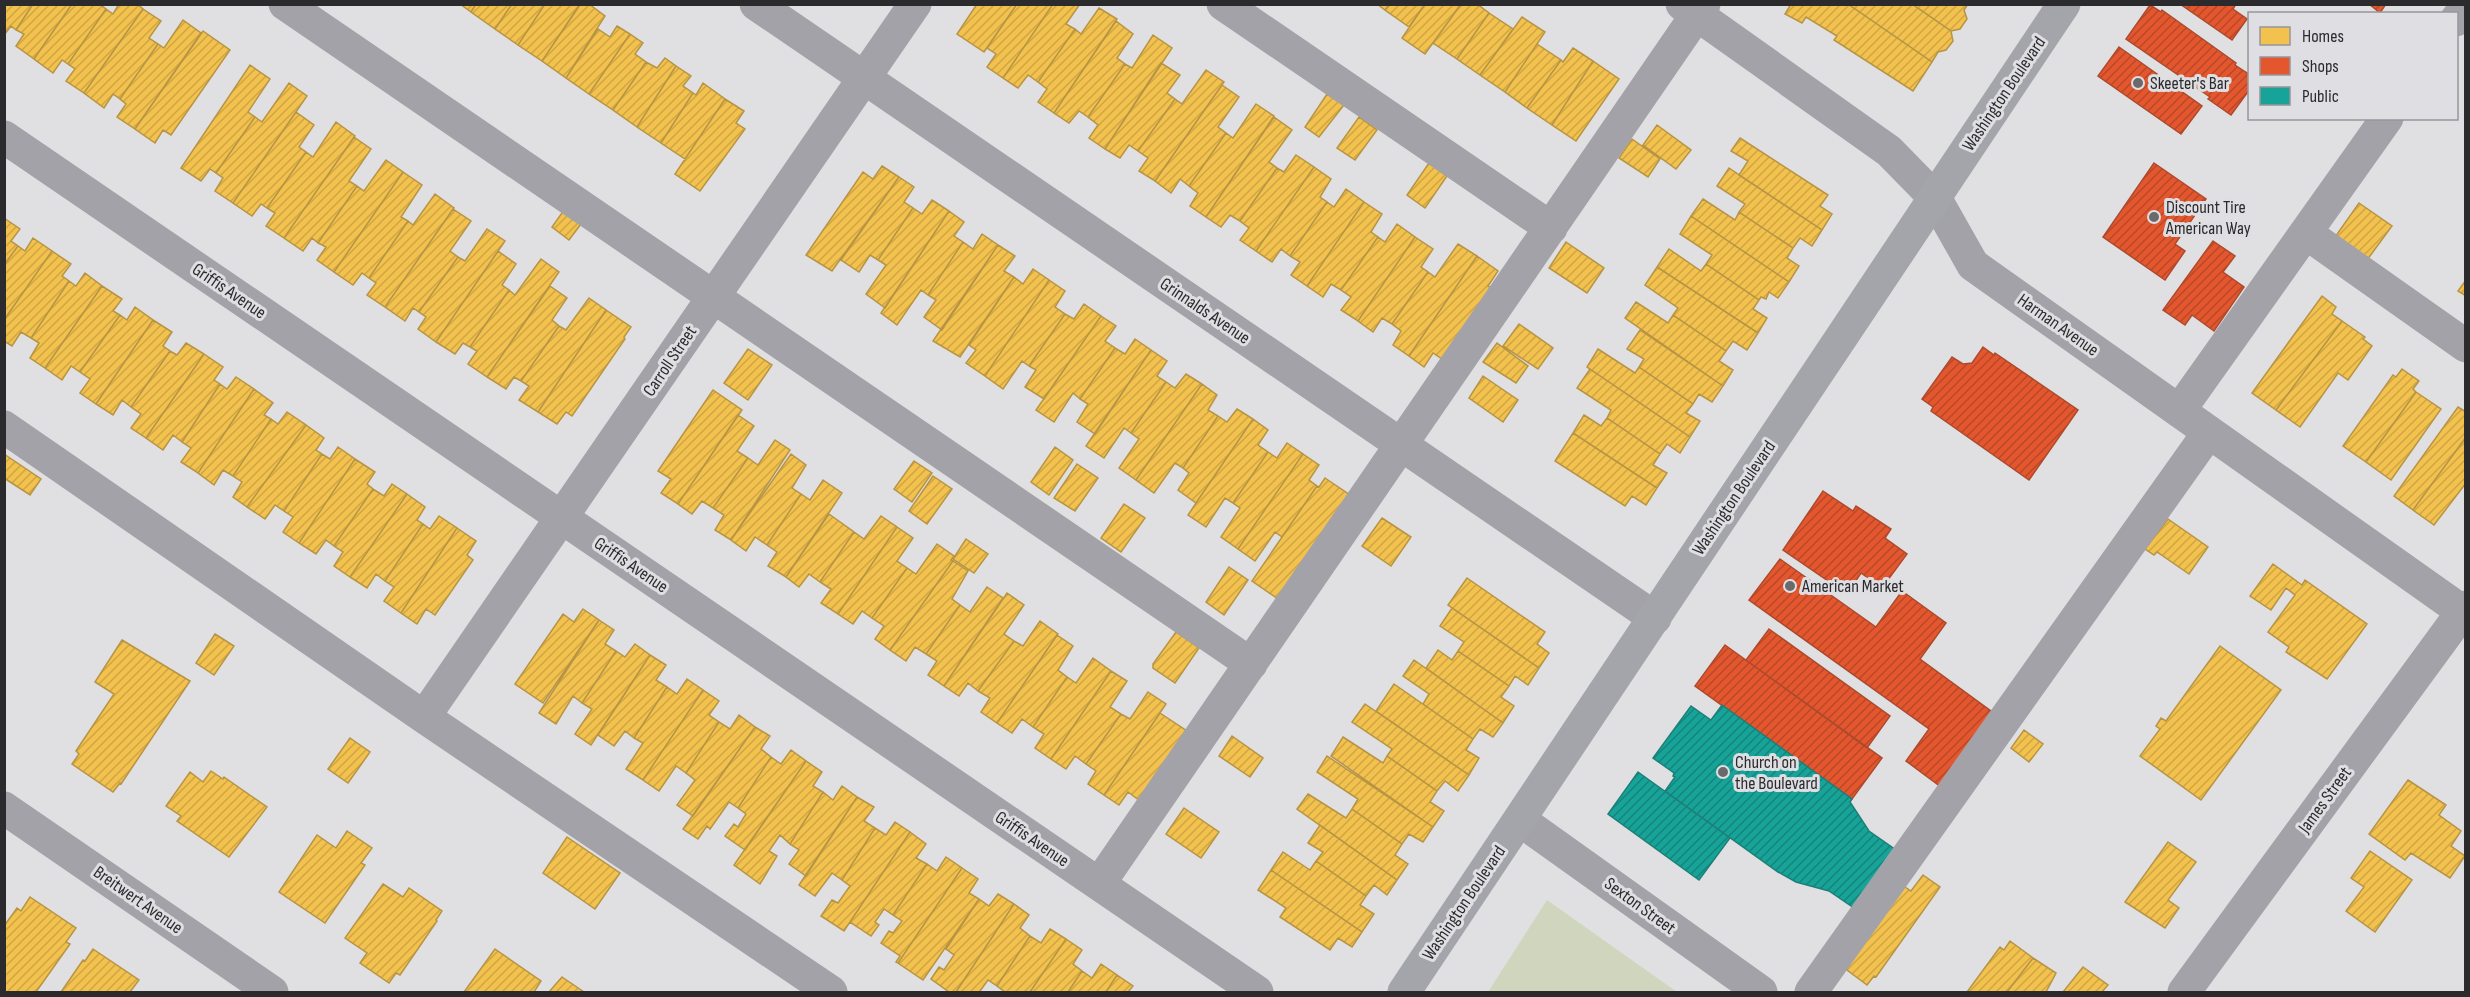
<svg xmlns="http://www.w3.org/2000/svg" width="2470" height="997" font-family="'Sofia Sans Condensed',sans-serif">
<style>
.grass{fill:#d0d6bd}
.homes{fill:url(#homes-hatch);stroke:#b69444;stroke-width:1.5}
.shops{fill:url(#shops-hatch);stroke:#ac4a2e;stroke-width:1.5}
.public{fill:url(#public-hatch);stroke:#1d7f78;stroke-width:1.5}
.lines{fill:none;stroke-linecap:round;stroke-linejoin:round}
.minor{stroke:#a2a2a8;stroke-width:33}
.major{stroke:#a4a4ab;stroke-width:33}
.poi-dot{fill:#6a6a6c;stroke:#dfdfe3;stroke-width:2}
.labels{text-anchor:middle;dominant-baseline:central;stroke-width:6;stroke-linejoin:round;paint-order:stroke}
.poi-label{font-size:18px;fill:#2b2b2d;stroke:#dfdfe3;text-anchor:start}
.street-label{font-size:18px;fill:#2b2b2d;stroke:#dfdfe3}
</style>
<defs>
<pattern id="homes-hatch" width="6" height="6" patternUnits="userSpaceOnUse" patternTransform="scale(1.5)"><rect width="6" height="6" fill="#f2c14e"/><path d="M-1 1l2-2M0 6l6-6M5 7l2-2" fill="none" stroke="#d0a644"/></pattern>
<pattern id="shops-hatch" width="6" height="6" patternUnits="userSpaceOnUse" patternTransform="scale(1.5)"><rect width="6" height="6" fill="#e4572e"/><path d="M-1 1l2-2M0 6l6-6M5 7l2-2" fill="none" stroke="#b94828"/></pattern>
<pattern id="public-hatch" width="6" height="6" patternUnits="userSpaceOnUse" patternTransform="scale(1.5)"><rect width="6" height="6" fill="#17a398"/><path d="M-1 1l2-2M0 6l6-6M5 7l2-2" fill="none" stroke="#15857c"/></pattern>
</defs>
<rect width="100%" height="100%" fill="#e0e0e2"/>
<!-- grass -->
<path class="grass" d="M1547 900 1677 992H1488Z"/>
<!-- homes -->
<path class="homes" d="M4 4H33L16 30 11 26 4 35Z
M33 4H72L34 59 16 46 24 34 16 30Z
M72 4H99L106 9 68 64 62 60 53 73 34 59Z
M119 4H137L143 9 84 93 66 81 75 69 68 64 106 9 113 14Z
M460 4H476L471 12Z
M476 4H512L495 29 471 12Z
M512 4H545L518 45 495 29Z
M545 4 580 5 542 61 518 45Z
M589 4 605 16 566 78 542 61 580 4Z
M977 4H1017L984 52 957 34Z
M1017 4H1053L1003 78 987 67 996 54 987 48Z
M1053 4H1080L1066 24 1075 29 1038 82 1028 75 1018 88 1003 78Z
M1377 4H1390L1385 10Z
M1390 4H1425L1409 27 1385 10Z
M1425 4H1461L1425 54 1402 38Z
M1461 4H1477L1489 13 1457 59 1433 43Z
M1848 4H1912L1951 31 1953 41 1946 50 1938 52 1932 62Z
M1848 4 1932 62 1913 91 1834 40 1837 36 1806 17 1802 23 1785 14 1791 4Z
M1912 4H1968L1964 10 1967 19 1960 29 1951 31Z
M1099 8 1117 19 1054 113 1038 102 1047 89 1038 82 1075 29 1081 34Z
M143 9 161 21 149 38 158 44 120 99 113 94 104 108 84 93Z
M1489 13 1513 29 1480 75 1457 59Z
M1522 17 1545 32 1505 92 1480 75Z
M183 20 201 33 135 129 117 117 126 104 120 99 158 44 164 48Z
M1116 21 1133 34 1117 58 1125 64 1088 117 1079 111 1069 123 1054 113Z
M617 26 630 34 589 94 566 78 598 29 610 37Z
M203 31 230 50 171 135 163 130 155 143 135 129Z
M630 34 643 43 635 54 646 62 613 110 589 94Z
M1153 35 1172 48 1105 149 1089 138 1098 125 1088 117 1125 64 1132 68Z
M1537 44 1561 60 1527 108 1505 92Z
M1573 48 1593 61 1552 125 1527 108 1561 60 1563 62Z
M665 58 676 66 637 127 613 110 646 62 657 68Z
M1593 61 1619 79 1576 141 1552 125Z
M1161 63 1180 75 1167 93 1175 99 1138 151 1129 145 1120 158 1105 149Z
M250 65 270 79 248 112 255 117 216 173 210 169 201 181 181 168Z
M676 66 691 76 683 86 693 93 661 143 637 127Z
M1206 70 1224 82 1155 181 1139 171 1148 158 1138 151 1175 99 1182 104Z
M289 83 307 96 233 203 215 191 223 178 216 173 255 117 262 122Z
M703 83 725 99 685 159 661 143 693 93 696 95Z
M1222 85 1239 97 1218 127 1226 133 1189 186 1180 179 1171 193 1155 181Z
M1327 94 1344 105 1319 137 1305 127Z
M725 99 744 111 736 123 745 129 700 191 675 174Z
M1256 104 1274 116 1206 217 1190 206 1198 193 1189 186 1226 133 1233 138Z
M296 112 314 125 299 147 306 152 267 208 261 204 252 216 233 203Z
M1274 117 1292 130 1269 162 1277 168 1240 221 1230 215 1221 227 1206 217Z
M1359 117 1377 130 1355 160 1337 148Z
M336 122 355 136 284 238 266 226 275 213 267 208 306 152 313 157Z
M1657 125 1691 150 1676 169 1643 145Z
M354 137 371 149 349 181 357 186 318 243 312 238 303 251 284 238Z
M1740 138 1828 195 1820 206 1832 214 1822 230 1739 175 1748 161 1731 151Z
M1632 139 1660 159 1648 177 1619 158Z
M1296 155 1314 167 1256 251 1240 240 1249 228 1240 221 1277 168 1284 172Z
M386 160 403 172 334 272 317 260 326 247 318 243 357 186 364 191Z
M1429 163 1447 176 1425 208 1407 195Z
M882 166 899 177 832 271 806 255 863 172 873 179Z
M1314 167 1331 179 1320 197 1327 202 1290 256 1281 249 1272 262 1256 251Z
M1729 168 1822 230 1812 246 1800 238 1793 248 1739 212 1745 204 1717 186Z
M403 172 422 185 401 217 408 221 369 278 362 273 353 285 334 272Z
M899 177 914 187 904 202 913 208 878 260 870 255 859 272 841 260Z
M1346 189 1364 202 1307 286 1291 275 1300 262 1290 256 1327 202 1334 207Z
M435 194 454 208 385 307 367 295 376 283 369 278 408 221 413 225Z
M1703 199 1735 220 1739 212 1793 248 1787 258 1799 266 1789 282 1691 216Z
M932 200 949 211 885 308 866 294 886 265 878 260 913 208 922 214Z
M1364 202 1382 214 1371 232 1378 237 1341 290 1331 284 1323 297 1307 286Z
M2359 203 2392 226 2367 260 2335 237Z
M453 209 471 221 450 251 458 257 419 312 413 308 405 321 385 307Z
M564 210 581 224 569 240 552 227Z
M949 211 964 222 954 236 963 242 928 295 921 290 897 325 881 313Z
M1691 216 1789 282 1778 298 1769 292 1766 299 1761 297 1759 300 1706 264 1712 255 1680 234Z
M4 218 20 229 11 241 18 246 4 265Z
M1397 224 1415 237 1358 321 1341 310 1351 297 1341 290 1378 237 1385 242Z
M487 229 505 241 436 342 418 329 426 317 419 312 458 257 465 261Z
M982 234 998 245 942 330 924 317 936 300 928 295 963 242 973 249Z
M1415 237 1433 249 1421 267 1428 272 1392 324 1382 318 1373 332 1358 321Z
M33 238 52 251 4 320V265L18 246 25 251Z
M1566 242 1604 268 1587 293 1549 268Z
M1458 244 1477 256 1409 356 1393 345 1401 331 1392 324 1428 272 1435 277Z
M998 245 1015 256 1004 271 1014 277 960 357 933 341Z
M1669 249 1701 271 1706 264 1759 300 1753 309 1767 318 1758 333 1657 267Z
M52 251 71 264 62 276 69 281 31 338 21 332 12 346 4 341V320Z
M498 251 516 264 502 285 509 290 470 347 463 343 455 354 436 342Z
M1477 256 1498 271 1488 286 1491 288 1442 359 1433 353 1424 367 1409 356Z
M541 259 559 272 487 377 468 364 477 351 470 347 509 290 515 295Z
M1657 267 1758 333 1747 350 1733 341 1726 351 1673 315 1678 308 1645 285Z
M1033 269 1049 280 985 376 966 363 976 350 969 345 1014 277 1023 284Z
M85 273 102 286 45 368 30 358 39 343 31 338 69 281 76 286Z
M1049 280 1065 291 1055 307 1065 314 1029 366 1022 361 1003 389 985 376Z
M2466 280V296L2458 291Z
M102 286 122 299 113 311 120 315 80 372 71 366 62 380 45 368Z
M550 286 567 298 552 320 559 326 521 381 514 377 506 389 487 377Z
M2322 296 2336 307 2332 314 2342 321 2276 410 2252 393Z
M589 298 606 310 538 412 519 400 529 386 521 381 559 326 566 330Z
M1636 302 1668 323 1673 315 1726 351 1719 361 1733 370 1723 386 1625 318Z
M1084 304 1101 316 1044 399 1025 387 1036 370 1029 366 1065 314 1074 319Z
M135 307 153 320 96 404 80 393 90 379 80 372 120 315 127 320Z
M606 310 631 327 624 337 625 339 572 416 566 412 557 424 538 412Z
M1101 316 1116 326 1105 341 1115 348 1080 399 1073 393 1054 422 1036 410Z
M153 320 172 332 163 346 170 351 131 407 122 400 113 415 96 404Z
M2342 321 2365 337 2363 339 2372 346 2348 380 2338 373 2300 427 2276 410Z
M1519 324 1553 348 1538 369 1503 346Z
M1640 330 1723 386 1712 402 1699 394 1693 404 1639 367 1644 359 1627 349Z
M1135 339 1151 350 1095 434 1077 422 1088 404 1080 399 1115 348 1125 354Z
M186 343 204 354 146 438 131 428 141 414 131 407 170 351 177 355Z
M1497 343 1528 366 1516 383 1483 362Z
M748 349 772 365 748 400 724 383Z
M1598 349 1635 373 1639 367 1693 404 1686 413 1700 421 1690 437 1587 367Z
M1151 350 1167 361 1157 376 1166 382 1131 433 1124 428 1104 458 1086 446Z
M204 354 223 367 214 380 220 384 182 442 173 435 163 450 146 438Z
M1590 369 1690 437 1680 453 1667 444 1660 454 1607 418 1611 410 1577 388Z
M2402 369 2419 381 2413 389 2416 392 2366 462 2343 446 2393 375 2396 377Z
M1186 374 1202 384 1136 480 1119 468 1139 439 1131 433 1166 382 1175 388Z
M1483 376 1518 400 1503 422 1469 398Z
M236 377 254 389 198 473 181 462 191 448 182 442 220 384 227 389Z
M1202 384 1217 395 1208 410 1218 416 1183 468 1175 463 1154 493 1136 480Z
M254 389 273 403 264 415 271 419 233 476 223 470 214 485 198 473Z
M713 390 742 410 678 504 661 493 671 479 658 471Z
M2416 392 2441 409 2391 480 2366 462Z
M2458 407 2466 412V437L2413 510 2394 496Z
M1237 409 1253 419 1196 503 1178 490 1189 473 1183 468 1218 416 1227 422Z
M287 412 306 425 247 507 233 497 242 482 233 476 271 419 278 424Z
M738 415 754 426 737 451 748 458 713 508 702 501 692 514 678 504Z
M1584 415 1601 426 1607 418 1660 454 1653 465 1667 473 1657 488 1573 433Z
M1253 419 1268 430 1258 445 1268 452 1233 503 1225 498 1206 527 1188 515Z
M306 425 324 438 316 450 322 454 284 511 275 505 265 519 247 507Z
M1573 433 1657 488 1646 505 1632 496 1625 506 1555 461Z
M2466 437V483L2434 525 2413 510Z
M775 440 790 450 731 540 715 530 724 515 713 508 748 458 758 465Z
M1287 443 1303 454 1238 549 1221 537 1240 508 1233 503 1268 452 1277 458Z
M338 447 355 459 299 543 283 532 293 517 284 511 322 454 330 459Z
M1055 447 1073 460 1049 495 1031 482Z
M4 454 41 479 30 495 4 478Z
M791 454 806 465 792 488 801 494 767 545 755 537 746 551 731 540Z
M1303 454 1319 465 1309 480 1317 486 1282 537 1275 532 1255 561 1238 549Z
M355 459 375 472 367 484 373 489 334 546 326 540 316 554 299 543Z
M914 461 932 473 912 502 894 489Z
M1077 464 1098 478 1075 511 1054 498Z
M933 476 952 489 927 524 909 511Z
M1325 478 1350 495 1278 599 1252 581 1317 486 1319 487Z
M823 480 842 493 786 577 768 566 777 552 767 545 801 494 810 500Z
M392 484 407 494 350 577 334 566 343 552 334 546 373 489 384 496Z
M407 494 425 507 417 520 423 524 385 581 376 574 367 588 350 577Z
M1124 504 1145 518 1121 552 1101 538Z
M829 514 854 532 820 582 809 574 799 587 786 577Z
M439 516 457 528 401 613 384 601 394 587 385 581 423 524 430 529Z
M881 516 897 527 838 614 821 603 831 589 820 582 854 532 864 539Z
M1382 518 1411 537 1391 566 1362 546Z
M2168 519 2208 547 2189 574 2157 552 2154 555 2145 549Z
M897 527 913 538 897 561 907 568 872 618 862 611 853 624 838 614Z
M457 528 476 541 467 555 473 560 435 615 426 609 417 624 401 613Z
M966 539 988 554 974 573 953 559Z
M937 544 954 556 951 560 953 561 890 650 875 639 884 626 872 618 907 568 916 574Z
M953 561 968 571 952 599 960 605 926 654 915 647 906 661 890 650Z
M2273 564 2302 585 2305 580 2367 624 2327 679 2286 652 2289 647 2268 632 2295 595 2286 588 2271 610 2250 596Z
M1229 567 1248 580 1224 615 1206 602Z
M1467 578 1545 632 1537 644 1549 653 1539 668 1448 605Z
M987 587 1003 598 944 686 928 675 937 661 926 654 960 605 970 612Z
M1007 593 1024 605 1004 634 1014 641 978 691 968 683 959 696 944 686Z
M1452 608 1539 668 1528 685 1515 676 1509 686 1458 651 1464 642 1440 626Z
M583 609 599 620 543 703 515 684 563 614 574 622Z
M599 620 614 630 605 644 616 651 582 703 573 696 556 724 539 713Z
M1040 621 1058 634 997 723 981 712 990 698 978 691 1014 641 1023 646Z
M1176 632 1199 648 1175 683 1153 668V664Z
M215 634 234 646 214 675 196 663Z
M1057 635 1073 646 1058 670 1067 677 1033 727 1022 719 1012 733 997 723Z
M122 640 190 681 121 784 120 783 113 792 72 764 79 754 76 751 114 694 95 682Z
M635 644 650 655 591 745 575 734 592 709 582 703 616 651 625 657Z
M2220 646 2281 690 2201 800 2140 756 2160 729 2156 726 2161 718 2166 721Z
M1438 650 1452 660 1458 651 1509 686 1501 697 1514 706 1503 723 1426 668Z
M650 655 666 665 656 680 667 687 634 738 625 731 614 746 598 735Z
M1093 658 1111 671 1051 759 1035 748 1044 734 1033 727 1067 677 1076 683Z
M1414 660 1503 723 1493 737 1480 729 1473 739 1423 704 1429 694 1403 676Z
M1111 671 1127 681 1110 707 1121 714 1086 764 1075 756 1066 769 1051 759Z
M687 679 703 690 643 780 626 769 643 743 634 738 667 687 677 694Z
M1394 684 1473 739 1466 750 1479 758 1469 775 1376 711Z
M703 690 719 701 709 715 719 722 686 773 676 766 659 791 643 780Z
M1148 692 1166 704 1104 795 1088 784 1096 771 1086 764 1121 714 1130 719Z
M1365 704 1469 775 1458 791 1445 781 1437 791 1387 756 1392 749 1352 722Z
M1160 713 1187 731 1140 801 1128 792 1119 805 1104 795Z
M739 715 755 727 693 816 677 805 695 780 686 773 719 722 730 729Z
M755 727 770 736 761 749 771 757 738 808 729 802 710 829 707 826 698 839 683 829Z
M2024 730 2043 744 2029 762 2011 748Z
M1232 736 1263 758 1250 777 1219 756Z
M1343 737 1383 763 1387 756 1437 791 1430 802 1444 811 1433 827 1331 756Z
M350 738 370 752 348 783 328 769Z
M791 750 806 761 745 850 725 836 734 824 738 827 746 814 738 808 771 757 781 764Z
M1327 756 1433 827 1423 842 1409 834 1402 844 1352 809 1358 799 1317 772Z
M806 761 822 772 813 786 823 792 790 844 780 835 769 851 777 856 760 884 734 865Z
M211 771 223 779 224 777 267 807 229 857 177 821 181 816 166 806 190 772 203 782Z
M2408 780 2446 805 2439 815 2461 831 2451 846 2465 856 2450 878 2411 853 2405 860 2369 834Z
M842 786 857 797 806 876 789 864 799 850 790 844 823 792 833 800Z
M1308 794 1346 818 1352 809 1402 844 1395 855 1408 864 1397 880 1297 809Z
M857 797 874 807 864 821 875 828 842 880 832 873 815 896 799 885Z
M1184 808 1219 832 1201 858 1166 834Z
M895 822 910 832 844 931 821 916 832 900 838 903 850 886 842 880 875 828 886 835Z
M1320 825 1397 880 1387 895 1374 885 1366 896 1316 861 1323 852 1308 843Z
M347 831 372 848 361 863 365 865 325 923 279 892 317 835 336 848Z
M910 832 926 844 916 858 927 864 893 915 884 909 875 922 879 925 871 936 850 922Z
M567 837 620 873 595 909 543 873Z
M2168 842 2196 862 2168 900 2179 908 2165 928 2125 902Z
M2370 851 2412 880 2375 932 2346 911 2364 887 2351 878Z
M1283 852 1310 870 1316 861 1366 896 1360 905 1374 914 1362 932 1271 870Z
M946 857 962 868 898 963 896 962 900 956 881 943 889 931 893 933 902 921 893 915 927 864 937 871Z
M962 868 978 879 969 893 979 899 923 980 898 963Z
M1271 870 1362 932 1352 947 1338 938 1330 950 1280 917 1286 908 1258 890Z
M1923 875 1940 887 1876 977 1874 976 1867 985 1843 967 1902 885 1911 891Z
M383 884 403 897 409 888 442 911 436 920 437 921 400 975 396 973 389 983 360 963 367 953 345 938Z
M998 894 1014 904 956 992H949L931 979 939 967 944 970 954 955 946 949 979 899 989 906Z
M30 897 76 928 66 942 70 944 36 992H4V926L17 908 21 911Z
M1014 904 1029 915 1020 928 1030 936 997 986 988 980 980 991 981 992H956Z
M1050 929 1066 939 1030 992H1005L997 986 1030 936 1041 943Z
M1066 939 1082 950 1073 964 1082 971 1068 992H1030Z
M2010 941 2033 958 2007 992H1967L2000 947 2004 950Z
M93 949 139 980 130 992H61L83 960 85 961Z
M495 949 541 981 534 992H464Z
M2033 958 2056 973 2046 992H2007Z
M1101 964 1117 975 1106 992H1068L1082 971 1092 978Z
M2083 967 2108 985 2102 992H2063Z
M1117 975 1133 986 1128 992H1106Z
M562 977 584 992H549Z"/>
<!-- shops -->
<path class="shops" d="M2180 4H2236L2233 9 2247 19 2232 40Z
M2369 4H2386L2380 13Z
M2150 5 2161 12 2162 10 2236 63 2235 65 2250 75V89L2231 115 2208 99 2210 97 2126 39Z
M2119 47 2202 106 2181 134 2098 76Z
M2154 163 2206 199 2175 244 2185 251 2165 280 2103 237Z
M2213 241 2235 256 2223 272 2244 287 2214 331 2192 315 2185 325 2163 310Z
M1983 347 1994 355 1995 353 2078 410 2029 480 1931 411 1933 407 1922 399 1952 357 1963 364 1972 363Z
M1823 491 1853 511 1856 506 1891 529 1885 538 1907 554 1882 588 1861 573 1847 594 1783 550Z
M1780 559 1876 627 1902 591 1946 623 1920 659 1995 714 1941 787 1906 761 1929 729 1749 600Z
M1769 629 1890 716 1867 748 1746 660Z
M1725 645 1882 758 1852 799 1695 686Z"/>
<!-- public -->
<path class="public" d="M1722 705 1852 799 1850 802 1869 831 1896 850 1854 908 1829 891 1796 882 1778 872 1665 791 1675 777 1673 776 1674 773 1653 758 1691 706 1711 720Z
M1638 772 1730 838 1699 880 1608 814Z"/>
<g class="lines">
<!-- minor -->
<path class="minor" d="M285 4 1251 664
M756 4 1655 618
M1223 4 1551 228
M1682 4 1889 151 1935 198 1973 265 2466 614
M2456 20 2466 7
M4 137 1257 992
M2306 233 2466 346
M2179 411 2387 118
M4 427 424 717 831 992
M424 717 915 4
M4 808 272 992
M1520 820 1761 992
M1099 884 1704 4
M1811 992 2209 432
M2184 992 2466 607"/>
<!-- major -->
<path class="major" d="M1404 992 2064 4"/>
</g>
<!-- markers -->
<g class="poi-dot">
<circle cx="2138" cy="83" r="6"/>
<circle cx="2154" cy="217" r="6"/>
<circle cx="1790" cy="586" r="6"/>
<circle cx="1723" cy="772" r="6"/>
</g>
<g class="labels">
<!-- poi labels -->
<g class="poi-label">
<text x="2150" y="83">Skeeter's Bar</text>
<text x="2166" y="207">Discount Tire<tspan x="2166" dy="21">American Way</tspan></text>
<text x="1802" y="586">American Market</text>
<text x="1735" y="762">Church on<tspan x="1735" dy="21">the Boulevard</tspan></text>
</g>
<!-- street labels -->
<g class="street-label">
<text transform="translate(2004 94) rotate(-56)">Washington Boulevard</text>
<text transform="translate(229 291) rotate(34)">Griffis Avenue</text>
<text transform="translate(1205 311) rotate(34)">Grinnalds Avenue</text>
<text transform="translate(2058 325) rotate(35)">Harman Avenue</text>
<text transform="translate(670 361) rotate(-56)">Carroll Street</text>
<text transform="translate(1734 498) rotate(-56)">Washington Boulevard</text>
<text transform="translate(631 565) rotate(34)">Griffis Avenue</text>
<text transform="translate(2325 800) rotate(-54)">James Street</text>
<text transform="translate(1032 839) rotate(34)">Griffis Avenue</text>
<text transform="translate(138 900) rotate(35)">Breitwert Avenue</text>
<text transform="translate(1464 903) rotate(-56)">Washington Boulevard</text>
<text transform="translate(1640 906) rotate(36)">Sexton Street</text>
</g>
</g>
<!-- border -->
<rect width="2470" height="997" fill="none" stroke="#2b2b2d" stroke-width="12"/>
<!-- legend -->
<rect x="2248" y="12" width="210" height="108" fill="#dfdfe3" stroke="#97979a" stroke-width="1.5"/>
<rect x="2260" y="27" width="30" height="18" fill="#f2c14e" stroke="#97979a" stroke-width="1.5"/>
<text x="2302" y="42" font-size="18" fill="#2b2b2d">Homes</text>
<rect x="2260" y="57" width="30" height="18" fill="#e4572e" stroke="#97979a" stroke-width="1.5"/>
<text x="2302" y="72" font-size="18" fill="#2b2b2d">Shops</text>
<rect x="2260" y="87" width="30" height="18" fill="#17a398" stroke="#97979a" stroke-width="1.5"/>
<text x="2302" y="102" font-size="18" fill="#2b2b2d">Public</text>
</svg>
